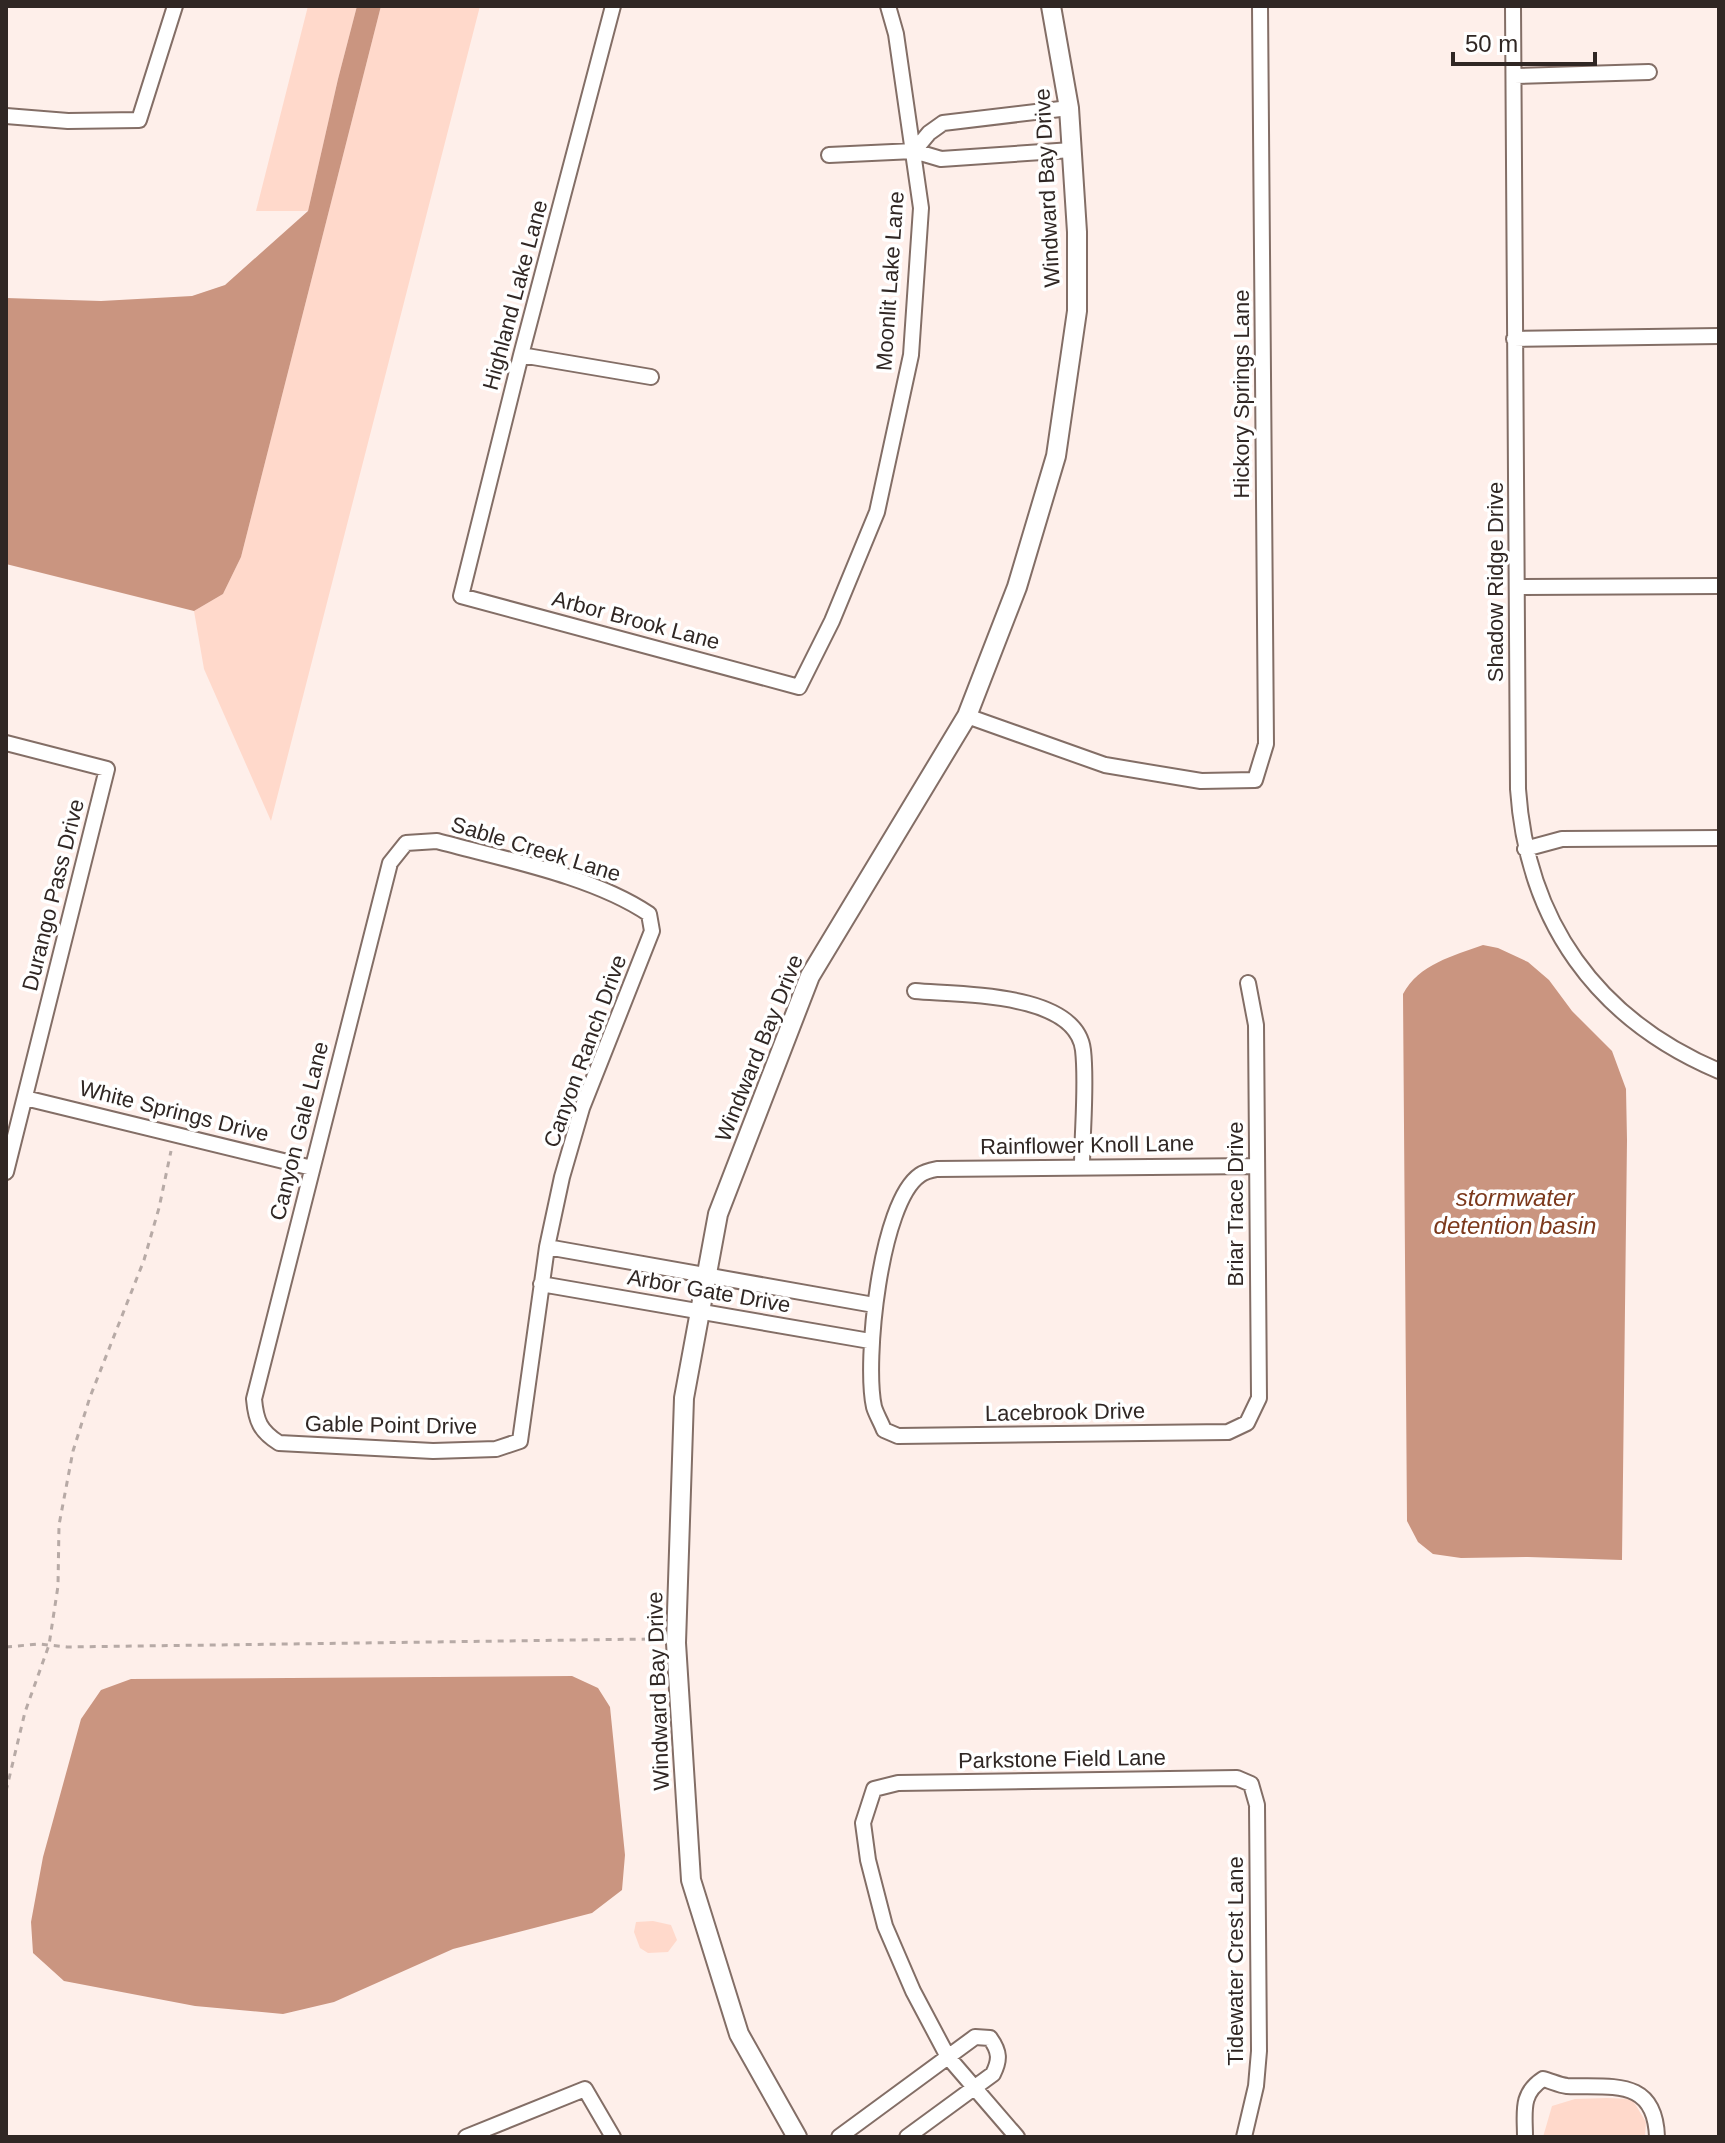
<svg xmlns="http://www.w3.org/2000/svg" width="1725" height="2143" font-family="Arial,sans-serif">
<style>
.green{fill:#ffd9cb}
.water{fill:#ca9580}
.lines{fill:none;stroke-linecap:round;stroke-linejoin:round}
.minor-casing{stroke:#836e66;stroke-width:18}
.tertiary-casing{stroke:#836e66;stroke-width:22}
.path{stroke:#b7aaa6;stroke-width:3;stroke-dasharray:6 6;stroke-linecap:butt}
.minor{stroke:#fff;stroke-width:14}
.tertiary{stroke:#fff;stroke-width:18}
.labels{text-anchor:middle;dominant-baseline:central;stroke-width:7;stroke-linejoin:round;paint-order:stroke}
.street-label{font-size:22px;fill:#302724;stroke:#fff}
.water-label{font-size:24px;font-style:italic;fill:#7c391c;stroke:#fff}
</style>
<rect width="100%" height="100%" fill="#feefea"/>
<!-- green -->
<path class="green" d="M308 6H357L338 79 308 211H256Z
M381 6H480L271 821 204 669 194 611 223 594 241 557Z
M653 1921 671 1925 677 1940 668 1952 648 1953 640 1948 634 1932 636 1922Z
M1607 2098 1632 2099 1646 2122 1645 2137H1543L1552 2106 1575 2099Z"/>
<!-- water -->
<path class="water" d="M357 6H381L241 557 223 594 194 611 6 564V298L101 301 192 296 225 285 308 211 338 79Z
M1483 945 1498 948 1528 962 1549 980 1572 1011 1612 1051 1626 1089 1627 1140 1622 1560 1528 1557 1461 1558 1433 1554 1418 1542 1407 1521 1403 994C1419 964 1453 956 1483 945Z
M572 1676 598 1688 610 1707 625 1855 622 1890 592 1913 453 1949 334 2002 283 2014 195 2006 64 1981 33 1953 31 1922 43 1857 81 1719 101 1690 131 1679Z"/>
<g class="lines">
<defs>
<path id="minor" d="M613 6 521 355 461 596 799 687 832 621 877 512 911 355 921 208 896 34 888 6
M1513 6 1518 789C1527 921 1596 1019 1719 1071
M1514 76 1649 72
M6 116 68 121 139 120 175 6
M914 151 929 133 943 123 1069 108
M829 155 914 151 941 159 1072 150
M1514 339 1719 336
M521 355 651 377
M1518 587 1719 586
M967 716 1105 765 1201 781 1255 780 1266 744 1260 6
M6 743 107 769 6 1172
M437 841C503 859 593 876 649 914L652 931 582 1108 562 1177 547 1247 520 1441 496 1449 433 1451 279 1443C260 1431 256 1421 254 1399L390 863 406 843Z
M1525 849 1562 839 1719 838
M1248 983 1256 1025 1259 1398 1247 1423 1228 1432 898 1436 884 1430C881 1422 876 1414 874 1407 864 1362 880 1202 920 1175 924 1172 932 1170 937 1169L1257 1166
M915 991C960 995 1076 992 1083 1050 1087 1084 1082 1132 1082 1167
M25 1098 312 1168
M547 1247 874 1305
M541 1284 870 1341
M466 2137 585 2089 613 2137
M839 2137 975 2037 990 2038C1000 2052 1000 2060 993 2074L907 2137
M1017 2137 948 2057 913 1991 885 1926 868 1860 863 1823 874 1789 898 1783 1237 1778 1251 1784 1257 1805 1259 2051 1256 2086 1244 2137
M1525 2137C1525 2112 1520 2094 1543 2079 1551 2081 1559 2085 1567 2086 1611 2088 1655 2077 1657 2137"/>
<path id="tertiary" d="M797 2137 739 2034 691 1880 676 1643 684 1398 718 1214 810 976 967 716 1017 587 1056 456 1077 311V232L1069 108 1051 6"/>
</defs>
<!-- minor casing -->
<use href="#minor" class="minor-casing"/>
<!-- tertiary casing -->
<use href="#tertiary" class="tertiary-casing"/>
<!-- path -->
<path class="path" d="M6 1647 39 1644 67 1647 651 1639
M6 1791 25 1712 49 1645 58 1586 59 1525 73 1451 90 1397 144 1260 159 1208 171 1151"/>
<!-- minor -->
<use href="#minor" class="minor"/>
<!-- tertiary -->
<use href="#tertiary" class="tertiary"/>
</g>
<g class="labels">
<!-- street labels -->
<g class="street-label">
<text transform="translate(1047 188) rotate(-93)">Windward Bay Drive</text>
<text transform="translate(890 281) rotate(-86)">Moonlit Lake Lane</text>
<text transform="translate(515 295) rotate(-75)">Highland Lake Lane</text>
<text transform="translate(1241 394) rotate(-90)">Hickory Springs Lane</text>
<text transform="translate(1495 582) rotate(-90)">Shadow Ridge Drive</text>
<text transform="translate(636 620) rotate(15)">Arbor Brook Lane</text>
<text transform="translate(536 849) rotate(17)">Sable Creek Lane</text>
<text transform="translate(53 895) rotate(-76)">Durango Pass Drive</text>
<text transform="translate(759 1048) rotate(-68)">Windward Bay Drive</text>
<text transform="translate(585 1051) rotate(-70)">Canyon Ranch Drive</text>
<text transform="translate(174 1111) rotate(14)">White Springs Drive</text>
<text transform="translate(299 1131) rotate(-76)">Canyon Gale Lane</text>
<text transform="translate(1087 1145) rotate(-1)">Rainflower Knoll Lane</text>
<text transform="translate(1235 1204) rotate(-90)">Briar Trace Drive</text>
<text transform="translate(709 1291) rotate(10)">Arbor Gate Drive</text>
<text transform="translate(1065 1412) rotate(-1)">Lacebrook Drive</text>
<text transform="translate(391 1425) rotate(1)">Gable Point Drive</text>
<text transform="translate(658 1691) rotate(-92)">Windward Bay Drive</text>
<text transform="translate(1062 1759) rotate(-1)">Parkstone Field Lane</text>
<text transform="translate(1235 1961) rotate(-90)">Tidewater Crest Lane</text>
</g>
<!-- water labels -->
<g class="water-label">
<text x="1515" y="1197">stormwater<tspan x="1515" dy="28">detention basin</tspan></text>
</g>
</g>
<!-- border -->
<rect width="1725" height="2143" fill="none" stroke="#302724" stroke-width="16"/>
<!-- scale -->
<path d="M1453 52v12h142v-12" fill="none" stroke="#302724" stroke-width="4"/>
<text x="1465" y="52" font-size="24" fill="#302724" stroke="#ffffff" stroke-width="6" paint-order="stroke">50 m</text>
</svg>
